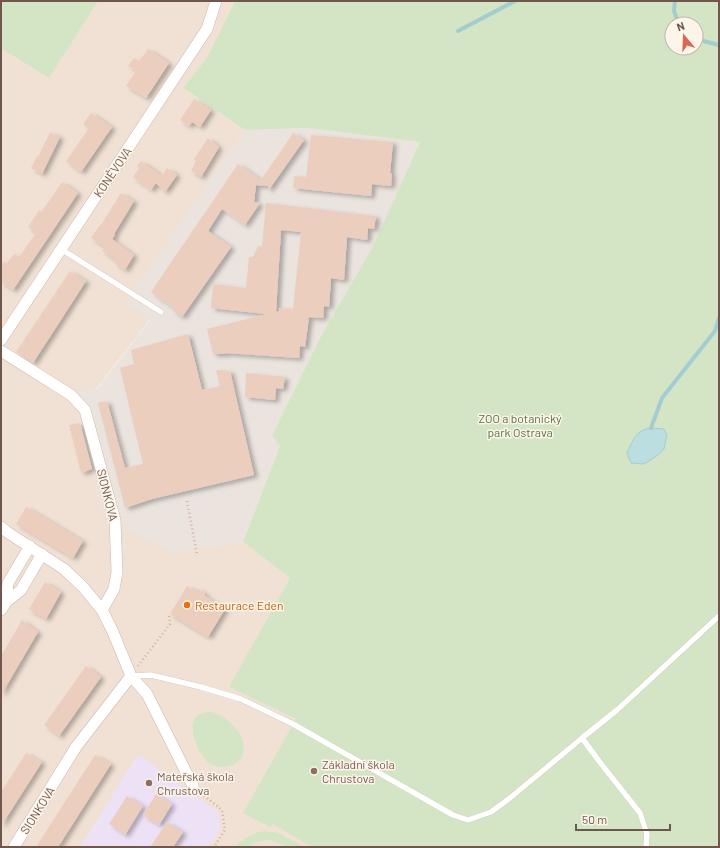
<svg xmlns="http://www.w3.org/2000/svg" width="720" height="848" font-family="Barlow,sans-serif">
<style>
.residential{fill:#f0e1d4}
.industrial{fill:#eae3de}
.education{fill:#ede1f6}
.green{fill:#d4e5c5;fill-rule:evenodd}
.water{fill:#bbdee1;stroke:#a3cdd1}
.lines{fill:none;stroke-linecap:round;stroke-linejoin:round}
.stream{stroke:#a3cdd1;stroke-width:4}
.building{fill:#eccebf;fill-rule:evenodd;filter:url(#shadow)}
.lane-casing{stroke:#c9b7ac;stroke-width:6}
.street-casing{stroke:#c9b7ac;stroke-width:12}
.path{stroke:#d0b1a3;stroke-width:2.5;stroke-dasharray:1 3;stroke-linecap:butt}
.lane{stroke:#fff;stroke-width:5.5}
.street{stroke:#fff;stroke-width:11}
.food-dot{fill:#e8710a;stroke:#fdf4ea;stroke-width:1.5}
.education-dot{fill:#8d6e63;stroke:#fdf4ea;stroke-width:1.5}
.labels{text-anchor:middle;dominant-baseline:central;stroke-width:3;stroke-linejoin:round;paint-order:stroke}
.street-label{font-size:12px;fill:#6f574d;stroke:#fdf4ea}
.park-label{font-size:12px;fill:#577446;stroke:#fdf4ea}
.food-label{font-size:12px;fill:#c56008;stroke:#fdf4ea;text-anchor:start}
.education-label{font-size:12px;fill:#785e54;stroke:#fdf4ea;text-anchor:start}
</style>
<defs>
<filter id="shadow"><feDropShadow dx="4" dy="2.5" stdDeviation="2" flood-color="#0004"/></filter>
</defs>
<rect width="100%" height="100%" fill="#f9f0e4"/>
<!-- residential -->
<path class="residential" d="M1 1H235L207 57 183 88 245 130 125 304 150 319 97 388 77 394 94 413 78 419 80 423 69 426 81 472 92 469 102 509 119 506 173 553 243 542 290 578 230 687 296 719 290 729 415 847H1Z"/>
<!-- industrial -->
<path class="industrial" d="M308 128 420 142 372 248 321 336 272 435 280 446 243 542 173 553 141 538 127 530 119 506 102 509 92 469 81 473 69 425 80 423 78 419 94 413 77 394 98 388 150 320 125 304 245 130Z"/>
<!-- education -->
<path class="education" d="M138 754 218 812 221 828 209 847H80Z"/>
<!-- green -->
<path class="green" d="M1 1H98L49 78 1 48Z
M235 1H719V847H312L273 824 270 827 243 813 296 719 229 687 290 578 243 542 280 446 272 435 321 336 372 248 420 142 308 128 245 130 183 88 207 57ZM672 24H696V48H672Z
M212 712C233 718 258 747 234 765 226 767 219 768 212 765 200 759 187 730 195 718 199 713 206 712 212 712Z
M264 831 279 833 304 847H286L276 842 267 840 256 842 249 847H235C243 838 252 833 264 831Z"/>
<!-- water -->
<path class="water" d="M651 428 664 429 667 435 664 449 658 455 644 464 631 463 627 453C633 440 636 430 651 428Z"/>
<g class="lines">
<!-- stream -->
<path class="stream" d="M675 1 674 11 679 24
M458 31 515 1
M696 39 719 45
M651 428 662 398 715 331 719 318"/>
</g>
<!-- building -->
<path class="building" d="M148 49 169 63 146 98 126 86 136 71 128 66 134 58 139 61Z
M194 99 211 110 200 127 192 122 189 126 180 120Z
M91 113 112 127 81 172 66 161 89 128 83 124Z
M50 132 60 137 42 174 31 168 37 156 38 157Z
M293 133 304 140 268 191V186L256 185 254 202 260 203 245 225 222 209 208 231 231 247 182 317 172 310 174 308 151 292 238 164 261 180Z
M311 135 393 142 390 173H392L391 186 372 184 371 196 293 188 294 176 306 177Z
M208 138 219 147 201 177 191 171 196 161 194 159Z
M141 161 162 176 167 168 177 175 165 192 156 183 151 190 133 177 139 168 137 166Z
M62 182 78 193 13 290 1 282V267L4 262 7 263 14 254 19 257 36 233 28 227 39 210 41 212 45 207Z
M121 193 134 201 114 234 115 235 112 239 134 255 125 270 114 263 116 260 102 251 105 247 91 238 100 225H101Z
M266 203 376 216 374 229 368 228 367 240 347 237 344 280 331 278 329 307 324 306 323 318 309 317 305 347 300 346 299 358 225 353V354H213L207 329 267 314 211 308 213 284 246 288 249 257H253L258 246H262ZM281 230 301 232 293 309 279 308V311L276 312Z
M70 271 86 281 33 363 16 352Z
M188 334 202 390 220 386 216 370 230 371 254 475 152 499 125 508 98 403 107 401 125 468 143 464 120 368 134 364 131 350Z
M246 373 285 377 283 389 276 388 275 400 245 397Z
M80 423 92 469 81 473 69 425Z
M26 507 83 541 73 558 16 524Z
M45 582 61 592 46 619 29 609Z
M187 586 195 591 197 589 205 593 204 595 225 609 208 637 170 614Z
M22 620 38 632 1 695V656Z
M86 666 101 677 59 736 44 725Z
M26 753 42 762 1 826V792Z
M95 755 111 764 58 847H36Z
M156 794 172 804 159 825 143 815Z
M127 796 143 806 125 835 109 824Z
M167 822 183 832 173 847H150Z"/>
<g class="lines">
<defs>
<path id="lane" d="M61 249 161 312
M132 676 151 675 201 687 241 699 293 724 453 815 468 820 491 812 510 798 582 738
M646 847 647 834 640 813 599 761 582 738 617 710 719 616"/>
<path id="street" d="M1 340 207 29 216 1
M1 351 71 395 85 410 115 520 117 572 114 589 102 610
M1 527 7 532 64 569 83 587 102 610 113 632 131 676 147 694 193 786
M6 602 8 583 30 546
M1 610 6 602 21 590 42 554
M14 847 76 747 131 676"/>
</defs>
<!-- lane casing -->
<use href="#lane" class="lane-casing"/>
<!-- street casing -->
<use href="#street" class="street-casing"/>
<!-- path -->
<path class="path" d="M187 501 197 555
M138 666 170 624 169 615
M201 793 222 810 225 830 214 847"/>
<!-- lane -->
<use href="#lane" class="lane"/>
<!-- street -->
<use href="#street" class="street"/>
</g>
<!-- markers -->
<circle class="food-dot" cx="187" cy="605" r="4"/>
<g class="education-dot">
<circle cx="314" cy="771" r="4"/>
<circle cx="149" cy="783" r="4"/>
</g>
<g class="labels">
<!-- street labels -->
<g class="street-label">
<text transform="translate(112 172) rotate(-56)">KONĚVOVA</text>
<text transform="translate(108 495) rotate(76)">SIONKOVA</text>
<text transform="translate(37 810) rotate(-58)">SIONKOVA</text>
</g>
<!-- park labels -->
<g class="park-label">
<text x="520" y="418">ZOO a botanický<tspan x="520" dy="14">park Ostrava</tspan></text>
</g>
<!-- food labels -->
<g class="food-label">
<text x="195" y="605">Restaurace Eden</text>
</g>
<!-- education labels -->
<g class="education-label">
<text x="322" y="764">Základní škola<tspan x="322" dy="14">Chrustova</tspan></text>
<text x="157" y="776">Mateřská škola<tspan x="157" dy="14">Chrustova</tspan></text>
</g>
</g>
<!-- border -->
<rect width="720" height="848" fill="none" stroke="#6f574d" stroke-width="4"/>
<!-- north arrow -->
<g transform="translate(684 36) rotate(341)"><circle r="19" fill="#fdf4ea" stroke="#c4b5ab"/>
<path d="M0-3L7 15L0 10L-7 15Z" fill="#d76a56"/>
<text y="-6" font-size="11" font-weight="bold" text-anchor="middle" fill="#6f574d">N</text>
</g>
<!-- scale -->
<path d="M576 824v6h94v-6" fill="none" stroke="#6f574d" stroke-width="2"/>
<text x="582" y="824" font-size="12" fill="#6f574d" stroke="#fdf4ea" stroke-width="3" paint-order="stroke">50 m</text>
</svg>
